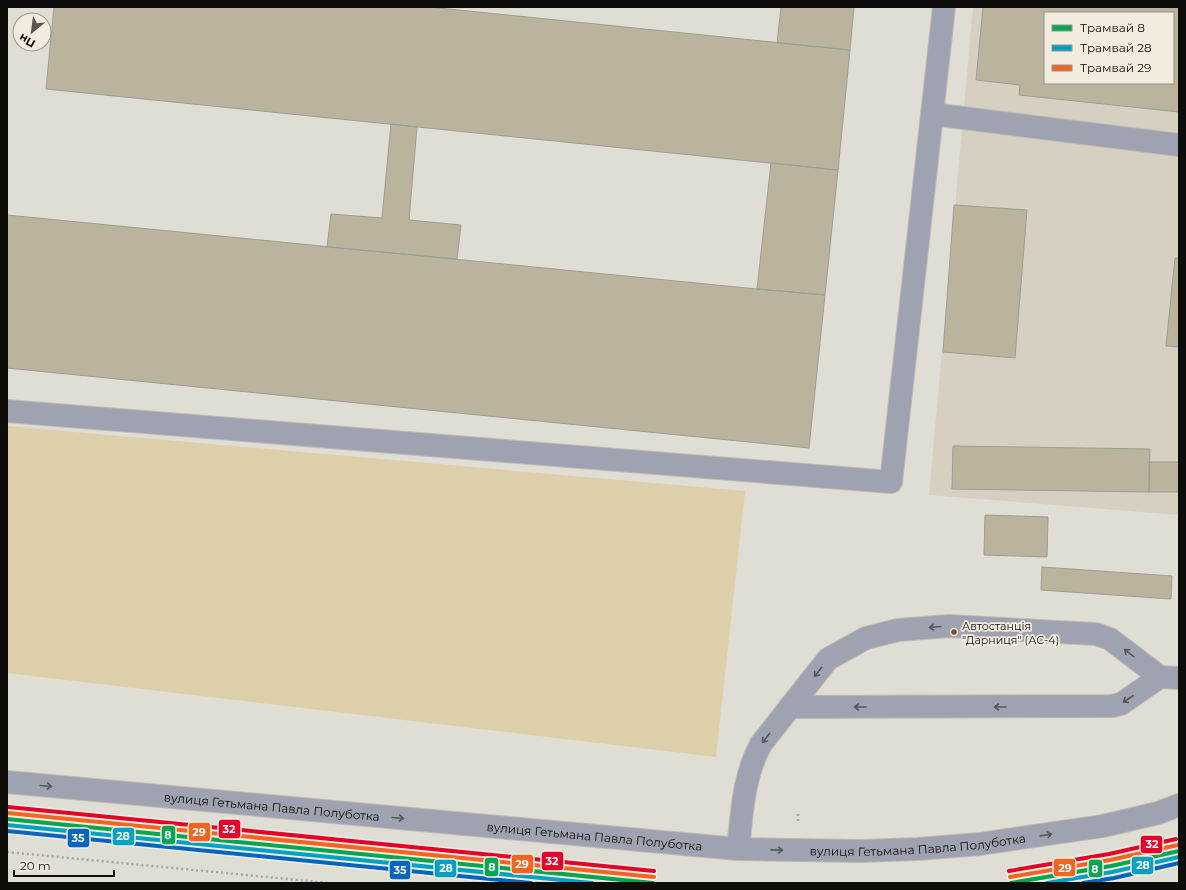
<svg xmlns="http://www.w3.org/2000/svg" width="1186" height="890" font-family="Montserrat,sans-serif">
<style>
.built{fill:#d5d0c1;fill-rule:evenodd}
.green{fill:#ddcfa9}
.building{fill:#bbb49c;stroke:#9e9c96;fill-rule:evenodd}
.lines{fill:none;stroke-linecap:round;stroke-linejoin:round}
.minor-casing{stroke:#bebbb5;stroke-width:24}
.path{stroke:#a4a4a9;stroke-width:2.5;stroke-dasharray:2 3;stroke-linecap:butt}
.minor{stroke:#9fa2b0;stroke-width:22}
.tram-1-casing{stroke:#f1ecde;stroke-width:7}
.tram-2-casing{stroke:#f1ecde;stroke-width:7}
.tram-3-casing{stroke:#f1ecde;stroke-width:7}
.tram-4-casing{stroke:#f1ecde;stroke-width:7}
.tram-5-casing{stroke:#f1ecde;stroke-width:7}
.tram-1{stroke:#00a651;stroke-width:4}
.tram-2{stroke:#01a1c4;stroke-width:4}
.tram-3{stroke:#f26522;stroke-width:4}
.tram-4{stroke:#0065bd;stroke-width:4}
.tram-5{stroke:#e4002b;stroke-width:4}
.oneway{stroke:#57585c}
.bus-dot{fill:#7a4b2a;stroke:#f1ecde;stroke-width:1.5}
.labels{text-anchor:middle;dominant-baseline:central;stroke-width:3.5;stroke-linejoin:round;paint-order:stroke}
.bus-label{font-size:11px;fill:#0f0d09;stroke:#f1ecde;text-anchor:start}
.street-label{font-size:12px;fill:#0f0d09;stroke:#f1ecde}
.line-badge{stroke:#f1ecde;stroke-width:1.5}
.badge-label{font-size:11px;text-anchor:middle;font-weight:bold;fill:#fff}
</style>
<rect width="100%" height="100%" fill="#e0ddd5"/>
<!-- built -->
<path class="built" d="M973 7H1179V515L929 495ZM1045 13H1173V83H1045Z"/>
<!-- green -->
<path class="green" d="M7 426 745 491 716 757 7 673Z"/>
<!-- building -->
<path class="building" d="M54 7H429L850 50 838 170 46 89Z
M781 7H854L850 50 777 43Z
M983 7H1179V112L1019 95 1020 85 976 80ZM1045 13H1173V83H1045Z
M391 124 417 127 409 220 461 225 457 259 327 247 331 214 382 218Z
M771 163 838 170 825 295 757 289Z
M954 205 1027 210 1015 358 943 352Z
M7 215 757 289 825 295 809 448 7 368Z
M1175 258H1179V347L1166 346Z
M953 446 1150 449 1149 492 952 489Z
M1149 462H1179V492H1149Z
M985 515 1048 517 1047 557 984 555Z
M1042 567 1172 576 1171 599 1041 590Z"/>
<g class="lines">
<defs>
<g id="minor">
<path d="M932 114 1179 145"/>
<path d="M7 411 891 482 944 7"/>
<path d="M790 707 1112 706 1121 704 1160 677 1179 678"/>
<path id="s1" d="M7 782 738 849 861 851 918 849 980 844 1103 826 1158 813 1179 805"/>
<path d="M738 849C742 813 743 777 761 744L828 659 866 638 898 630 949 626 1096 634 1110 639 1160 677"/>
</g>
</defs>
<!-- minor casing -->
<use href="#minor" class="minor-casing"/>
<!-- path -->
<path class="path" d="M798 821V814
M7 852 329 883"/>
<!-- minor -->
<use href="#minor" class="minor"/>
<defs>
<path id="tram-1" d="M7 819 653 883
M1011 883 1111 866 1179 851"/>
<path id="tram-2" d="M7 825 592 883
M1047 883 1112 872 1179 857"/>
<path id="tram-3" d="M8 813 654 877
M1010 877 1110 860 1178 845"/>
<path id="tram-4" d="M7 831 531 883
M1083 883 1114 878 1179 863"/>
<path id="tram-5" d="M8 807 654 871
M1009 871 1109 854 1176 839"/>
</defs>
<!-- tram-1 casing -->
<use href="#tram-1" class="tram-1-casing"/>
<!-- tram-2 casing -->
<use href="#tram-2" class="tram-2-casing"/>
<!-- tram-3 casing -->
<use href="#tram-3" class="tram-3-casing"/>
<!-- tram-4 casing -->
<use href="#tram-4" class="tram-4-casing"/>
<!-- tram-5 casing -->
<use href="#tram-5" class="tram-5-casing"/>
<!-- tram-1 -->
<use href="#tram-1" class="tram-1"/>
<!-- tram-2 -->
<use href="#tram-2" class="tram-2"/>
<!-- tram-3 -->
<use href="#tram-3" class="tram-3"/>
<!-- tram-4 -->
<use href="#tram-4" class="tram-4"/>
<!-- tram-5 -->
<use href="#tram-5" class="tram-5"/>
</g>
<!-- one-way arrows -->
<defs><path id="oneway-shaft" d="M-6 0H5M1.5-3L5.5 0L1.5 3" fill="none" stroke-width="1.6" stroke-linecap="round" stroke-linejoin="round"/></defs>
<g class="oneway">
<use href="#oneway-shaft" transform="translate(935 627) rotate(175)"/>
<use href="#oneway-shaft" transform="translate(1129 653) rotate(-142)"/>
<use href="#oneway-shaft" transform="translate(818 672) rotate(128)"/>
<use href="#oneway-shaft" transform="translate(1128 699) rotate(147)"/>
<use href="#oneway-shaft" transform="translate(860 707) rotate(180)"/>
<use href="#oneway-shaft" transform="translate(1000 707) rotate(180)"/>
<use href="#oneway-shaft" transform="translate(766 738) rotate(128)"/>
<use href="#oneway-shaft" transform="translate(46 786) rotate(5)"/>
<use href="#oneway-shaft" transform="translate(398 818) rotate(5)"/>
<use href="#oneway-shaft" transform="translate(1046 835) rotate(-8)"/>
<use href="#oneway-shaft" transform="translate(777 850) rotate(1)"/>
</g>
<!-- markers -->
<circle class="bus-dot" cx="954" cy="632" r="3.5"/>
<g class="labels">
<!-- bus labels -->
<g class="bus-label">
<text x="962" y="626">Автостанція<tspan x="962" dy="14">"Дарниця" (АС-4)</tspan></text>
</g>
<!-- street labels -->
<g class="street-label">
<text stroke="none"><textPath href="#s1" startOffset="266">вулиця Гетьмана Павла Полуботка</textPath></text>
<text stroke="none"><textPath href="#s1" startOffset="590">вулиця Гетьмана Павла Полуботка</textPath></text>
<text stroke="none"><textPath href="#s1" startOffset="914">вулиця Гетьмана Павла Полуботка</textPath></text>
</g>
</g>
<g class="line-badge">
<rect x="218" y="819" width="23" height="20" rx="4" fill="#e4002b"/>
<rect x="188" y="822" width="23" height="20" rx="4" fill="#f26522"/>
<rect x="161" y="825" width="15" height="20" rx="4" fill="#00a651"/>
<rect x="112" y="827" width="23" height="19" rx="4" fill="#01a1c4"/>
<rect x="67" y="828" width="23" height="20" rx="4" fill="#0065bd"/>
<rect x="1140" y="835" width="23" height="19" rx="4" fill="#e4002b"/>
<rect x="541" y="851" width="23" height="20" rx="4" fill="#e4002b"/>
<rect x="511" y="854" width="23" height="20" rx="4" fill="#f26522"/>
<rect x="1131" y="856" width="23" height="19" rx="4" fill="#01a1c4"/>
<rect x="484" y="857" width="15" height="20" rx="4" fill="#00a651"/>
<rect x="1053" y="858" width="23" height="19" rx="4" fill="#f26522"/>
<rect x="434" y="859" width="23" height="19" rx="4" fill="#01a1c4"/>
<rect x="1088" y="859" width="15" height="19" rx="4" fill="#00a651"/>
<rect x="389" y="860" width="22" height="20" rx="4" fill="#0065bd"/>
</g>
<g class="badge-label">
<text x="229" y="833">32</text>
<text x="199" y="836">29</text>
<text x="168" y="839">8</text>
<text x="123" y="840">28</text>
<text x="78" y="842">35</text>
<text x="1152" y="848">32</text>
<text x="552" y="865">32</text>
<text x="522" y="868">29</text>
<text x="1143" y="869">28</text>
<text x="492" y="871">8</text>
<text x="1065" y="872">29</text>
<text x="446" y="872">28</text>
<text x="1095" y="873">8</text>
<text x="400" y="874">35</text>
</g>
<!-- border -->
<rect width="1186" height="890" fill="none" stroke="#0f0d09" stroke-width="16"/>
<!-- legend -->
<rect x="1044" y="12" width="130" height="72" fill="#f1ecde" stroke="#979389"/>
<rect x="1052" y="25" width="20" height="6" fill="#00a651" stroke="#979389"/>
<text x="1080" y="32" font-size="12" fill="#0f0d09">Трамвай 8</text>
<rect x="1052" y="45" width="20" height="6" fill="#01a1c4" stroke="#979389"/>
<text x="1080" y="52" font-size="12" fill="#0f0d09">Трамвай 28</text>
<rect x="1052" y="65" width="20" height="6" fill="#f26522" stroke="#979389"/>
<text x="1080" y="72" font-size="12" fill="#0f0d09">Трамвай 29</text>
<!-- north arrow -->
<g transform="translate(32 32) rotate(209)"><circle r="19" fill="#f1ecde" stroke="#979389"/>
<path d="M0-3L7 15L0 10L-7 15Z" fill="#585650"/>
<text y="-6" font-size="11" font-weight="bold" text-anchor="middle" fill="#0f0d09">Пн</text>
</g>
<!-- scale -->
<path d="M14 870v6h100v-6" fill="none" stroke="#0f0d09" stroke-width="2"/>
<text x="20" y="870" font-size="12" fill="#0f0d09" stroke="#f1ecde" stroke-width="3" paint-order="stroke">20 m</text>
</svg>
